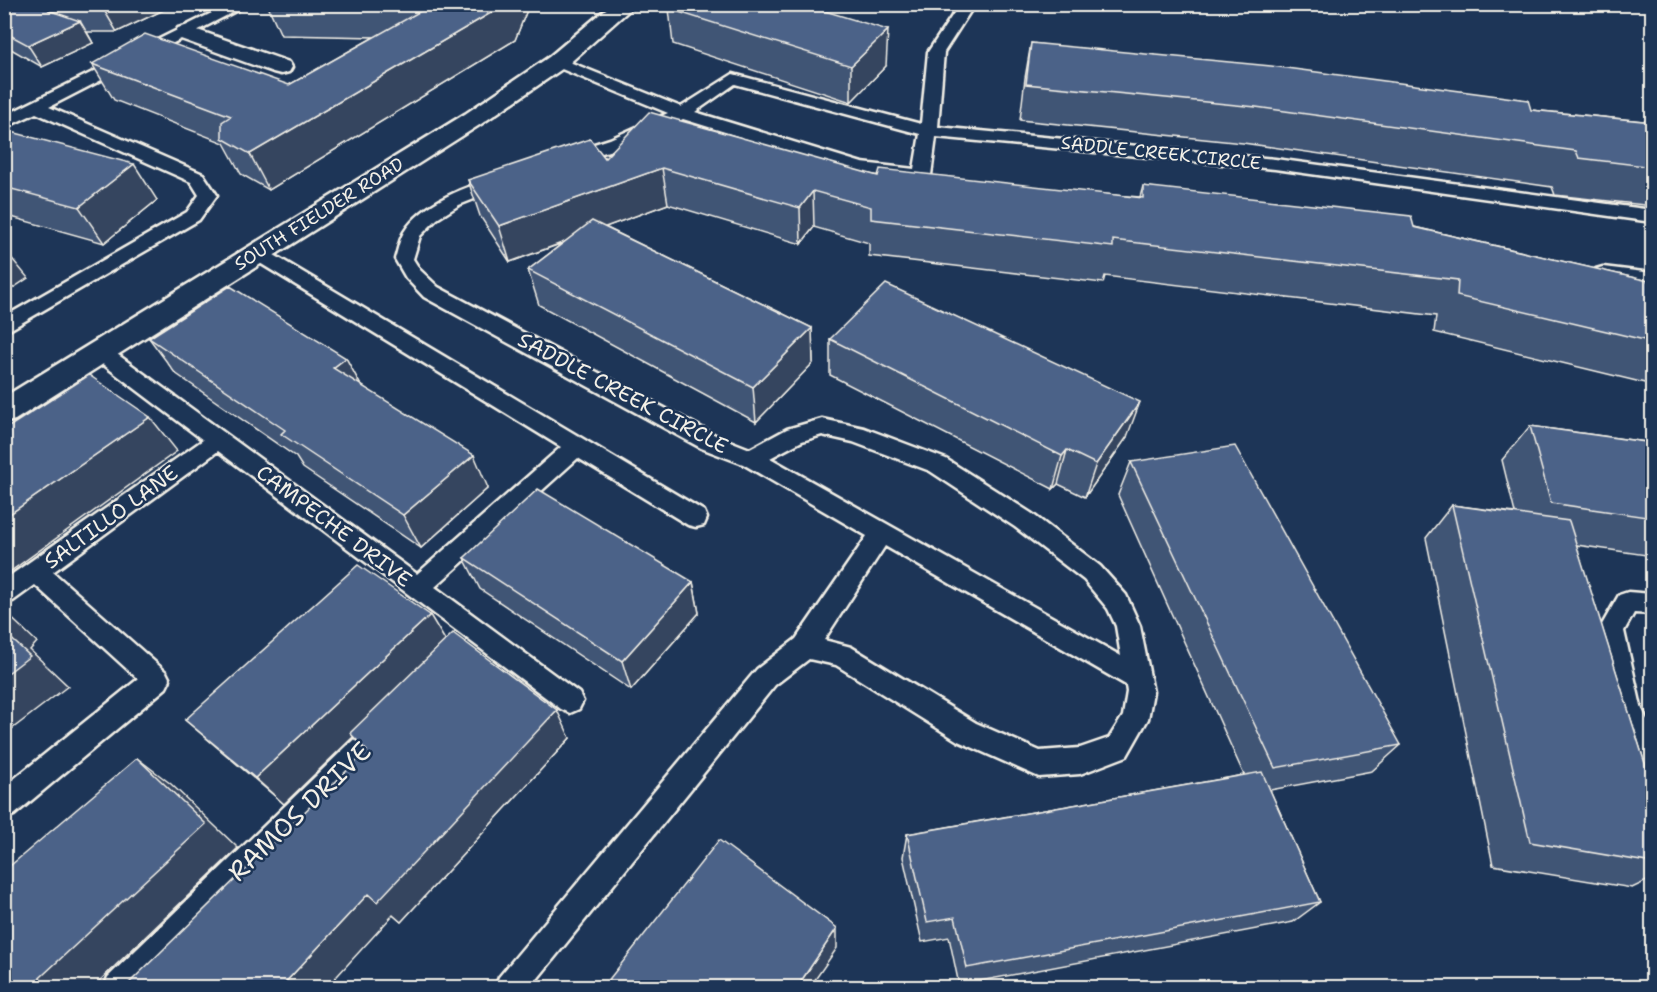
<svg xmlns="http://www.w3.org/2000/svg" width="1657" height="992" font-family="'Shantell Sans',sans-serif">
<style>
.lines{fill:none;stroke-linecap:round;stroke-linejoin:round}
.service-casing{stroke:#f4f1e8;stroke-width:5}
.minor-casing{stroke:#f4f1e8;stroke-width:5}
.tertiary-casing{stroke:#f4f1e8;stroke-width:5}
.service{fill:#1d3557;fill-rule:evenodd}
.minor{fill:#1d3557;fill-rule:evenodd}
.tertiary{fill:#1d3557;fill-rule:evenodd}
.wall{fill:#415475;stroke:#f4f1e8;stroke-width:1.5}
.shaded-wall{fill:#35455f;stroke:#f4f1e8;stroke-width:1.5}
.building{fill:#4c6288;stroke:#f4f1e8;stroke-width:1.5}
.labels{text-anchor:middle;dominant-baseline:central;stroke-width:5;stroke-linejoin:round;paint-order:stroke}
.far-street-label{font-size:18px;fill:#f4f1e8;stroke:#1d3557}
.street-label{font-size:21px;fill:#f4f1e8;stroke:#1d3557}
.near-street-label{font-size:26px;fill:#f4f1e8;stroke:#1d3557}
</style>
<rect width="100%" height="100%" fill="#1d3557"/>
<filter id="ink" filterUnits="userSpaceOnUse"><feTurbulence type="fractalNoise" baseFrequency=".0167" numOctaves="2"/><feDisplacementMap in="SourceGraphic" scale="12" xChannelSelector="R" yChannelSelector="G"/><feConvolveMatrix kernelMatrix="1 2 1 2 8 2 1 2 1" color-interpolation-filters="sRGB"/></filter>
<g filter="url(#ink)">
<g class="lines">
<defs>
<path id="service" d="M230 4H249L49 107 203 174 217 195 199 220 4 333V317L187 212 199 195 191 182 36 113 4 128V116Z
M960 4H975L944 52 938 127 1275 159 1652 210V222L1275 169 936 137 931 175 928 179C920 181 916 176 909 178L854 172 683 119 622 147 569 163 563 162 561 158 563 154 610 139 668 113 552 65 549 62 557 57 681 107 733 74 921 124 928 52ZM735 84 920 134 914 169 862 163 695 112Z
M501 177 507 178 510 182 507 186 459 205 437 219 420 236 413 259 420 270 438 287 717 436 750 449 787 429 822 419 864 428 946 459 1031 513 1100 566 1126 595 1140 626 1153 692 1148 719 1127 756 1080 774 1039 777 958 741 836 665 809 659 775 685 530 988H495L499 977 757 669 796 639 867 536 743 464 701 448 424 297 406 278 395 259C398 250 399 241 404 232 423 202 468 185 501 177ZM822 435 853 442 930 471 1015 527 1084 580 1108 609 1116 626 1121 656 770 458 802 441ZM885 546 1126 685 1127 692 1123 716 1109 738 1080 748 1040 751 976 723 851 647 824 640Z
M257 247 264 249 704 511 707 518 704 525 696 527 688 525 578 458 435 587 579 693 583 701 579 709 570 713 561 709 218 451 53 572 166 672 170 680 166 688 14 815 4 818V787L138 679 35 585 13 601 4 604V580L203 440 92 356 89 351 92 346 99 344 106 346 417 574 561 447 250 257 248 253 250 249Z
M1603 267 1652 273V285L1596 277 1594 273 1596 269Z
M1628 592 1652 594V614L1634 613 1624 631 1641 707 1652 730V770L1643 766 1615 709 1599 630 1619 595Z
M384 716 393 719 397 728 393 737 141 988H104L108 977 375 719Z"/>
<path id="minor" d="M186 26 289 62 292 67 289 72 281 74 273 72 178 38 175 33 178 28Z"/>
<path id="tertiary" d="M612 4H636L565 67 481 124 15 420 4 423V397L465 114 549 57Z"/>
</defs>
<!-- service casing -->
<use href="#service" class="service-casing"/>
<!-- minor casing -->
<use href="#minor" class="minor-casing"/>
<!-- tertiary casing -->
<use href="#tertiary" class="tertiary-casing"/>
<!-- service -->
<use href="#service" class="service"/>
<!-- minor -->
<use href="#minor" class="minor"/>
<!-- tertiary -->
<use href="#tertiary" class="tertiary"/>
</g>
<!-- wall -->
<path class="wall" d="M4 4H176L117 32H87L93 43 42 67 4 45Z
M267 4H526L527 10 515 40 269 190 241 174 224 143 114 100 92 64 289 85 374 37 281 35Z
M669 9 886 66 851 102 673 44Z
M1031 43 1531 110 1653 122V206L1555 195 1552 187 1243 143 1020 120 1025 78Z
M4 130 157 200 104 243 4 215Z
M605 158 878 176 1140 197 1143 186 1414 227 1653 282V385L1434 332 1436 316 1105 276 1103 283 869 256V243L814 227 801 244 668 204 605 227 812 328 813 363 756 422 539 305 528 270 563 243 510 262 480 216 468 180Z
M149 338 346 358 360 384 488 488 421 548 303 468 296 457 175 373Z
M830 339 1127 437 1085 497 1058 484 1053 489 830 375Z
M1530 426 1653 443V556L1576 545 1653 789V878L1632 888 1493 865 1426 538 1452 505 1515 513 1502 460Z
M1131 462 1401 745 1372 771 1270 790 1320 902 1293 922 959 985 949 937 922 942 903 857 907 834 1244 775 1118 495Z
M464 558 693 582 699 613 631 690 480 589Z
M445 641 570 738 401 922 393 915 366 752 353 737 284 804 185 720Z"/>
<!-- shaded-wall -->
<path class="shaded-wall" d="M117 4H176L117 32 104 10Z
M506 4H526L527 10 515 40 269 190 250 154Z
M80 21 93 43 42 67 28 45Z
M888 30 886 66 851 102V66Z
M134 164 157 200 104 243 79 207Z
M662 168 668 204 510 262 499 226Z
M813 191 814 227 801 244 800 208Z
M4 249 28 278 4 294Z
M812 328 813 363 756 422 753 387Z
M346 358 365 393 333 368Z
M1140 402 1127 437 1085 497 1096 464Z
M150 417 177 451 4 576V518Z
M1067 450 1058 484 1053 489 1062 456Z
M474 455 488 488 421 548 403 515Z
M693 582 699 613 631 690 622 661Z
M4 611 37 642 30 650 68 686 4 735Z
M430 615 448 645 284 804 255 778Z
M557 710 570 738 401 922 393 915 327 987H281L368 894Z
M137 758 171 784 238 848 93 987H30Z
M837 928V948L810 987H797Z"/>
<!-- building -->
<path class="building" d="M4 4H117L104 10H48L80 21 28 45 4 32Z
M433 4H506L250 154 222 138V122L231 116 92 64 145 34 289 85Z
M675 4H802L888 30 851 66 669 9Z
M1031 43 1271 66 1528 100 1531 110 1653 122V167L1579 158 1576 151 1256 107 1026 84Z
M649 112 878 176 880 169 1143 198V186L1411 216 1414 227 1653 282V342L1457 296 1458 280 1113 240V247L871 219V207L813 191 800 208 662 168 499 226 468 180 590 139 605 158Z
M4 130 134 164 79 207 4 187Z
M592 221 812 328 753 387 528 270Z
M886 284 1140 402 1096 464 1067 450 1062 456 830 339Z
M230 286 346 358 333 368 474 455 403 515 281 434 285 430 149 338Z
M89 375 150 417 4 518V430Z
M1530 426 1653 443V518L1551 503Z
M1235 446 1401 745 1275 768 1131 462Z
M538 489 693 582 622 661 464 558Z
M1452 505 1569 521 1653 789V863L1530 842Z
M358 565 430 615 255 778 185 720Z
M4 632 30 656 4 676Z
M453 633 557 710 377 902 368 894 281 987H125L367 751 350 733Z
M137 758 206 824 30 987H4V871Z
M1262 772 1320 902 967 968 955 917 927 922 907 834Z
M719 840 837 928 797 987H603Z"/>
</g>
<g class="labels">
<!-- far-street labels -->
<g class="far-street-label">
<text transform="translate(1161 153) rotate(6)">SADDLE CREEK CIRCLE</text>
<text transform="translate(319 214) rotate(-32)">SOUTH FIELDER ROAD</text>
</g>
<!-- street labels -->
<g class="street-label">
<text transform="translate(623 393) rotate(28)">SADDLE CREEK CIRCLE</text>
<text transform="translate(111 517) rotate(-36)">SALTILLO LANE</text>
<text transform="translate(334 526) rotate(37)">CAMPECHE DRIVE</text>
</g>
<!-- near-street labels -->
<g class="near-street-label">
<text transform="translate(299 811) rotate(-44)">RAMOS DRIVE</text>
</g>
</g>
<!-- margin -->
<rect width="1657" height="992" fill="none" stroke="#1d3557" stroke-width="24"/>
<rect x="12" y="12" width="1633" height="968" fill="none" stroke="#f4f1e8" stroke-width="2" filter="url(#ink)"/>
</svg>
